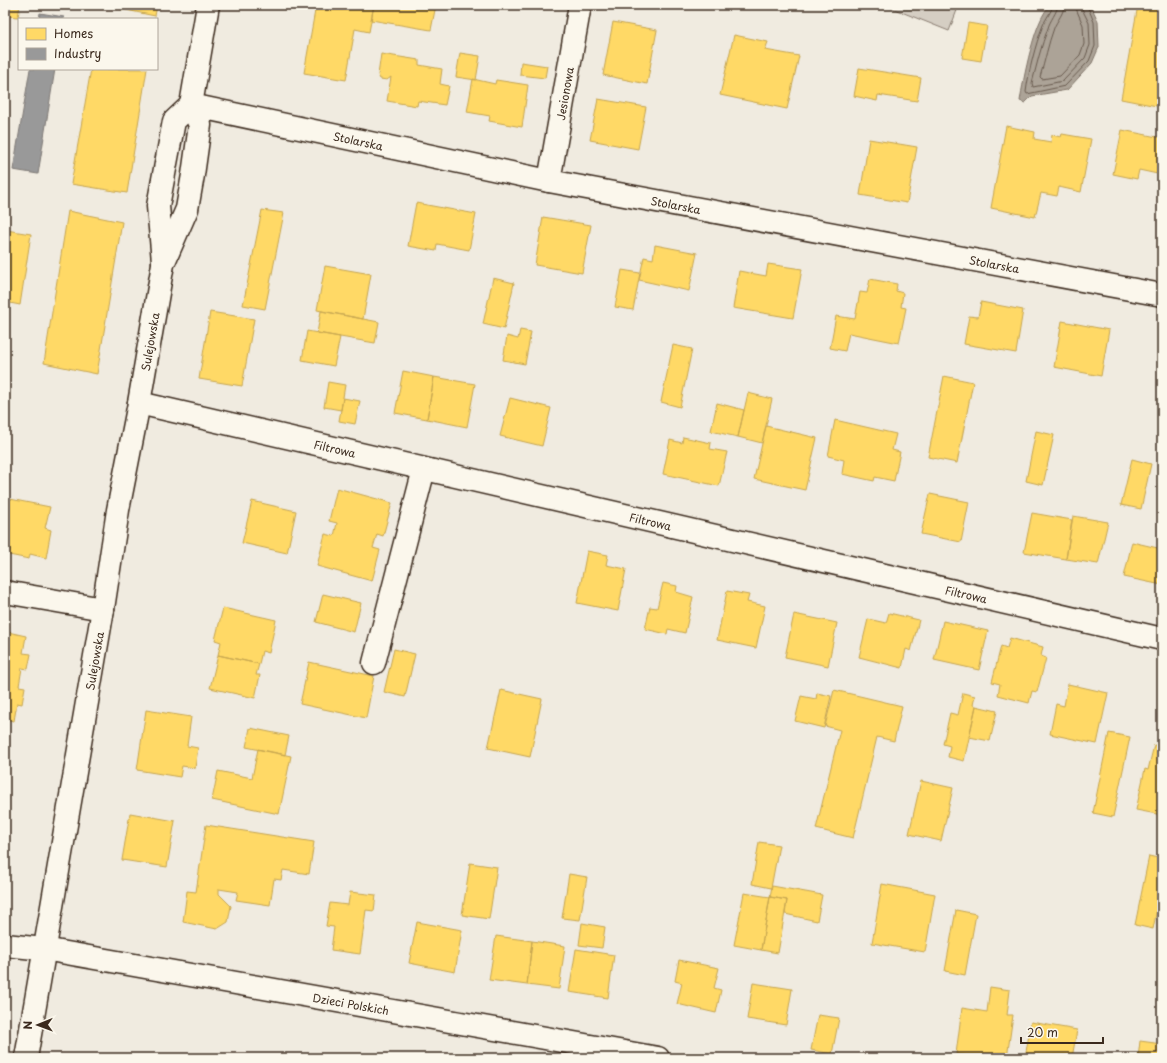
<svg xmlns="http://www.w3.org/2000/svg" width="1167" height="1063" font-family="'Playpen Sans',sans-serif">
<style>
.green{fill:#d5cec3;stroke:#887c70}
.water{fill:#aca397;stroke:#7f7367}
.homes{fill:#ffd966;stroke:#c4a450}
.industry{fill:#999;stroke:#7d7874}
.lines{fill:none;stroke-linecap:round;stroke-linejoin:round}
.shore{stroke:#685a4e;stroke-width:1}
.minor-casing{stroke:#3b2a1e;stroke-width:25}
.major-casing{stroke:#3b2a1e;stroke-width:25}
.minor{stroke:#fbf7ec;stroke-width:22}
.major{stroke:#fbf7ec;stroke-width:22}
.labels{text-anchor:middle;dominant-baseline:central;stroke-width:4;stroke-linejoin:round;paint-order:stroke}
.street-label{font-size:11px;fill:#3b2a1e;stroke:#fbf7ec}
</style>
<rect width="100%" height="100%" fill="#f0ebe0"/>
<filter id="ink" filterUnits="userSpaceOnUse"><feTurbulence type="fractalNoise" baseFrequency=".025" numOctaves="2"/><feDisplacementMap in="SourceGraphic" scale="8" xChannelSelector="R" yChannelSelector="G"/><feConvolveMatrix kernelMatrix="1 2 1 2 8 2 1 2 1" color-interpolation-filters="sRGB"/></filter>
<g filter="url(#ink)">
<!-- green -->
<path class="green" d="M884 5H959L949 31Z"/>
<!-- water -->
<path class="water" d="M1051 5H1089L1092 8 1098 21 1099 47 1092 63 1067 90 1032 96 1025 103 1020 101C1023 81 1035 16 1051 5Z"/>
<!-- homes -->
<path class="homes" d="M5 5H20L18 17 5 16Z
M102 5H157L155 16Z
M316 5H374L369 32 355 29 346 80 304 73Z
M374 5H436L431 30 371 20Z
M1138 5H1162V13L1158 38 1162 39V107L1121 99Z
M613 22 657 30 647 84 603 75Z
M968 23 987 26 981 61 962 58Z
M734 35 768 42 765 50 799 56 787 109 720 95Z
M460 53 480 56 476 80 456 77Z
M381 54 419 60V65L442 69 440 84 449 86 445 105 418 101 417 106 387 101 391 77 387 80 380 79 378 75Z
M521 62 547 66 545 78 520 75Z
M859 68 921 78 917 101 878 95 877 101 854 96Z
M91 69H147L127 193 71 184Z
M473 79 495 84 496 80 528 85 522 127 489 121 490 116 467 112Z
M598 99 646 107 638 149 590 140Z
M1006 126 1035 132 1034 139 1051 142 1052 135 1061 137 1062 134 1091 139 1081 192 1059 187 1057 196 1041 193 1035 217 991 208Z
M1122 130 1162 138V175L1139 170 1137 179 1113 174Z
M869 139 917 147 907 203 860 195Z
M416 203 476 214 469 250 437 244 436 251 408 246Z
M262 210 284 213 265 309 243 305Z
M68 211 122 222 97 374 44 363Z
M543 217 591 225 582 273 535 265Z
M6 230 31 234 20 305 5 302Z
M655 245 697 253 689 291 639 280 644 257 653 259Z
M768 264 802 269 793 318 733 308 739 271 766 276Z
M325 266 371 274 363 319 317 310Z
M622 270 640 273 633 310 615 307Z
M493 278 514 283 504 329 483 324Z
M870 279 897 284 896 291 903 293 901 307 906 308 899 343 849 333 845 351 830 348 836 316 855 319 860 292 867 293Z
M981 302 1023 310 1016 353 964 344 969 316 978 317Z
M321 311 379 322 375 343 317 333Z
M210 312 254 319 242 386 199 379Z
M1062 321 1109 330 1101 376 1054 367Z
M520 330 531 332 525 364 503 360 507 336 518 339Z
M307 331 340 337 334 366 302 360Z
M673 345 692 349 680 407 661 402Z
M403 371 434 377 427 419 395 413Z
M944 376 973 382 957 463 928 457Z
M434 377 475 384 467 427 427 419Z
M328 382 345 385 341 410 324 407Z
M748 393 772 399 762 443 738 437Z
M343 398 360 401 355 424 339 421Z
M510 398 551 408 542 446 500 436Z
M717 403 744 410 738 437 711 431Z
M835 420 896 434 892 450 900 452 894 481 875 477 874 481 842 474 844 460 828 456Z
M766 426 817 438 805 490 754 479Z
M1036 431 1054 435 1043 485 1026 481Z
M683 437 711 443 710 449 727 452 719 486 663 474 670 440 682 443Z
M1132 459 1151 464 1141 509 1121 505Z
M337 488 392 503 383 536 377 534 373 548 380 550 372 581 317 566 325 534 334 536 337 523 329 521Z
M930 494 969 502 961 542 921 534Z
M5 498 50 507 45 528 51 530 46 558 30 554 29 559 9 555 10 549 5 548Z
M252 501 296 511 287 553 242 543Z
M1032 513 1072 520 1066 559 1024 552Z
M1073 516 1108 522 1098 564 1066 559Z
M1132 542 1162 549V585L1124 577Z
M587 551 608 555 606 565 626 569 618 611 577 603Z
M663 583 677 586 676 592 693 597 685 633 668 629 667 634 645 629 650 607 657 608Z
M727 591 749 595 747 602 765 606 756 648 717 640Z
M323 594 361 603 354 632 316 622Z
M223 608 276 620 269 653 262 651 259 664 218 655 221 642 215 640Z
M889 613 919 620 911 651 906 649 902 668 859 657 868 619 886 623Z
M794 614 837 623 828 666 785 657Z
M943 621 988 631 979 670 934 660Z
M5 625 9 626 8 632 26 636 23 653 31 654 28 669 22 668 19 686 25 687 22 704 17 703 14 721 5 719Z
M1010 638 1043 647 1041 656 1046 658 1037 692 1032 691 1029 703 998 695 1000 684 992 682 1001 646 1007 648Z
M394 649 415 654 405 697 384 692Z
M218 655 259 664 256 675H260L255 698 210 688Z
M309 662 374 676 366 718 300 704Z
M1068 684 1108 693 1097 744 1050 734 1056 704 1064 706Z
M501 690 542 699 530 757 488 748Z
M834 690 902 706 894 741 877 737 853 838 816 829 840 730 825 726Z
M817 693 831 696 824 728 795 721 801 696 816 699Z
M963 693 975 696 973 705 976 706 964 761 948 757 950 746 943 744 950 713 958 715Z
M976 706 997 711 990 741 969 737Z
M146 710 191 717 187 746 198 748 195 768 182 766 180 777 137 770Z
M250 728 289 736 285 755 246 747Z
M1109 733 1130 737 1113 817 1093 813Z
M1154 745 1162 746V815L1136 810 1145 769 1148 770Z
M258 749 291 756 279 814 212 800 218 771 252 778Z
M921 781 953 788 941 841 909 834Z
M130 813 175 821 167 867 122 860Z
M1162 818V831H1160Z
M206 825 314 842 309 874 283 870 281 880 274 879 270 905 236 900 238 892 219 889V894L231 906 228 922 217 929 183 922 187 891 196 892Z
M759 842 779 845 771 888 752 884Z
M1149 856 1162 859V885L1153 929 1135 925Z
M470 863 497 867 489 919 462 915Z
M569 874 587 877 580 920 562 918Z
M882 884 935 894 925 952 872 943Z
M772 886 822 895 817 921 785 914 787 900 770 897Z
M350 892 376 895 374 911 366 910 360 954 331 950 334 927 326 926 330 903 348 905Z
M744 893 770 897 761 950 734 945Z
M770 897 787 900 778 953 761 950Z
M956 910 976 914 965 975 945 971Z
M417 922 462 930 455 972 409 963Z
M582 923 605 927 602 948 579 945Z
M496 936 532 941 527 985 489 980Z
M532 941 565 946 559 989 527 985Z
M576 949 614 955 608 998 569 992Z
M679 960 719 968 714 988 721 990 716 1013 677 1004 682 983 675 981Z
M753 983 792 989 786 1025 747 1019Z
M990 987 1010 990 1007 1015H1013L1007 1058H982L956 1054 962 1008 987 1012Z
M818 1015 839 1018 832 1054 811 1050Z
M1031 1022 1077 1030 1072 1058H1025Z
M1140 1041 1162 1044V1058H1138Z"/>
<!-- industry -->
<path class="industry" d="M40 13 64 17V19H39Z
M30 69H55L38 174 13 170Z"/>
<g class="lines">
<!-- shore -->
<path class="shore" d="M1053 5C1052 11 1046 18 1043 25 1035 46 1029 70 1026 92L1027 94 1065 86 1089 61 1095 46 1094 22 1087 5
M1058 5C1057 13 1050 20 1048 28 1041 46 1037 64 1032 83L1033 87 1063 81 1085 58 1090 45 1089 23 1082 9V5
M1064 5C1064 14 1057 20 1054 28 1048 44 1045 61 1040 77L1042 79 1060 76 1080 55 1084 44 1083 25 1077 11 1076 5"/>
<defs>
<g id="minor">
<path id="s1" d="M191 105 549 181 1162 295"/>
<path id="s2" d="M549 181 580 5"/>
<path id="s3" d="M139 403 1162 639"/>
<path d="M5 592 103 609"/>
<path d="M374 663 424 469"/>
<path id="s4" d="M5 945 44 949 658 1058"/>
</g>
<g id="major">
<path d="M163 261 158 206 174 121 191 105"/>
<path id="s5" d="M26 1058 103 609 118 510 139 403 163 264 187 209 193 175 200 125 191 105 208 5"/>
</g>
</defs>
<!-- minor casing -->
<use href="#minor" class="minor-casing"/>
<!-- major casing -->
<use href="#major" class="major-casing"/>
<!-- minor -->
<use href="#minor" class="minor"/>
<!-- major -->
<use href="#major" class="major"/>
</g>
</g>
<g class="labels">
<!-- street labels -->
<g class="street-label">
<text stroke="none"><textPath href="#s2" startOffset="89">Jesionowa</textPath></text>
<text stroke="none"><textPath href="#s1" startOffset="171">Stolarska</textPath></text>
<text stroke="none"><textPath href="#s1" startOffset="495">Stolarska</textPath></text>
<text stroke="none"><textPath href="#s1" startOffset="819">Stolarska</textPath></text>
<text stroke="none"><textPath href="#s5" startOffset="727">Sulejowska</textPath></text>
<text stroke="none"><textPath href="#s3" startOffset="201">Filtrowa</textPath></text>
<text stroke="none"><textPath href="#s3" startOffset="525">Filtrowa</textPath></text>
<text stroke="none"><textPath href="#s3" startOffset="849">Filtrowa</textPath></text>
<text stroke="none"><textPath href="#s5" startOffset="403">Sulejowska</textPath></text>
<text stroke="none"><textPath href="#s4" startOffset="351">Dzieci Polskich</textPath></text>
</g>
</g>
<!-- margin -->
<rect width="1167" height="1063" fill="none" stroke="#fbf7ec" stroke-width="20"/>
<rect x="10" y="10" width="1147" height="1043" fill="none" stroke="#3b2a1e" stroke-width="1.5" filter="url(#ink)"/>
<!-- legend -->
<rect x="18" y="18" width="140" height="52" fill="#fbf7ec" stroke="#aea59a"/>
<rect x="26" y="28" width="20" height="12" fill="#ffd966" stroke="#aea59a"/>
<text x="54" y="38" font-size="12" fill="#3b2a1e">Homes</text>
<rect x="26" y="48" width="20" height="12" fill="#999999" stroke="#aea59a"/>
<text x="54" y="58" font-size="12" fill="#3b2a1e">Industry</text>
<!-- north arrow -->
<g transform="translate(38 1025) rotate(269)" stroke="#fbf7ec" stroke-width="3" paint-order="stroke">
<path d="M0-3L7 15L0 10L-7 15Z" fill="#3b2a1e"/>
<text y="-6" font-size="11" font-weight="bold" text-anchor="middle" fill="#3b2a1e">N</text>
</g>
<!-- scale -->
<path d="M1021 1037v6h82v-6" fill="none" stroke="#3b2a1e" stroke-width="2"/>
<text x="1027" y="1037" font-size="12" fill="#3b2a1e" stroke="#fbf7ec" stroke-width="3" paint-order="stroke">20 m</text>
</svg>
